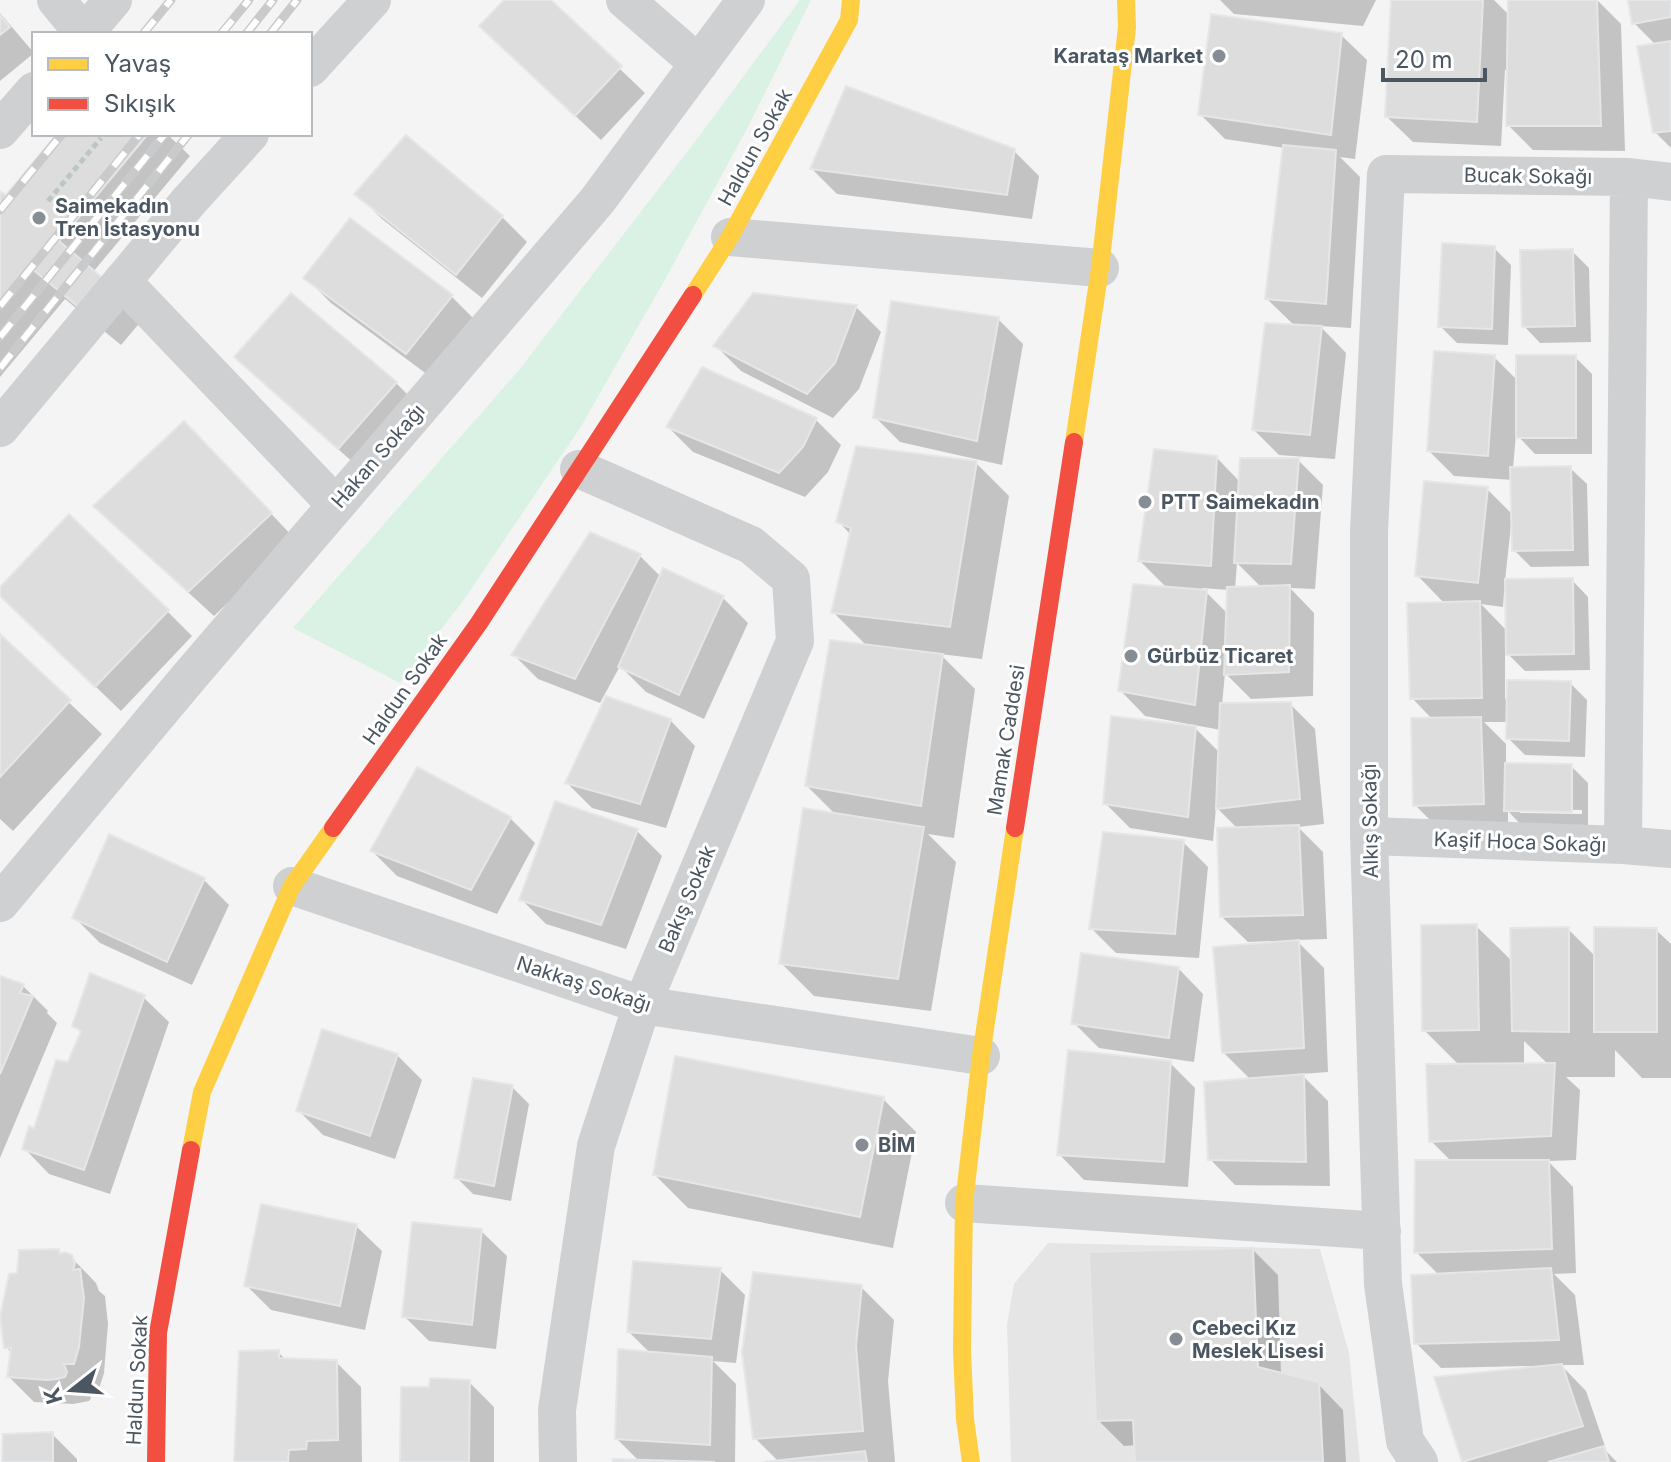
<svg xmlns="http://www.w3.org/2000/svg" width="1671" height="1462" font-family="Inter,sans-serif">
<style>
.education{fill:#e6e5e6}
.green{fill:#d9f2e3}
.shadow{fill:#0003;fill-rule:evenodd}
.building{fill:#ddddde;stroke:#e5e6e7;stroke-width:2}
.lines{fill:none;stroke-linecap:round;stroke-linejoin:round}
.path{stroke:#bcc7c4;stroke-width:5;stroke-dasharray:6 4;stroke-linecap:butt}
.street{stroke:#ced0d2;stroke-width:38}
.slow{stroke:#ffcf43;stroke-width:18}
.jam{stroke:#f24e42;stroke-width:18}
.rail-casing{stroke:#c9cacc;stroke-width:9}
.rail{stroke:#fff;stroke-width:6;stroke-dasharray:18;stroke-linecap:butt}
.poi-dot{fill:#868d94;stroke:#fff;stroke-width:3}
.labels{text-anchor:middle;dominant-baseline:central;stroke-width:6;stroke-linejoin:round;paint-order:stroke}
.poi-label{font-size:20px;font-weight:bold;fill:#4a5661;stroke:#fff;text-anchor:start}
.street-label{font-size:20px;fill:#4a5661;stroke:#fff}
</style>
<rect width="100%" height="100%" fill="#f4f4f4"/>
<!-- education -->
<path class="education" d="M1048 1243 1320 1249 1349 1353 1360 1462H1011L1007 1325 1014 1284Z"/>
<!-- green -->
<path class="green" d="M800 0H811L749 125 667 276 580 428 463 601 400 683 293 628 519 370 700 135Z"/>
<!-- shadow -->
<path class="shadow" d="M507 0H548L645 93 601 140 507 51Z
M1220 0H1376L1363 26 1234 14Z
M1393 0H1494L1510 16V0H1597L1621 24 1625 151 1533 150 1508 125 1509 70H1505L1501 146 1413 142 1387 117Z
M1630 0H1671V148L1655 132 1656 45 1634 23Z
M0 13 34 53 0 81Z
M1341 35 1367 60 1355 159 1340 157 1360 177 1351 328 1320 326 1346 353 1335 459 1279 455 1254 430 1295 326 1267 299 1285 148 1225 139 1200 114Z
M59 134H167L190 156 93 272 143 319 121 345 65 299 0 377V193L6 198Z
M406 138 502 217 527 242 482 298 382 219 357 194Z
M1014 151 1039 176 1032 219 837 194 812 169Z
M351 221 452 297 477 322 432 378 331 303 306 278Z
M1494 248 1511 265 1508 345 1457 343 1440 326Z
M1572 251 1589 268 1591 342 1540 343 1524 326Z
M754 295 856 307 881 332 859 389 833 418 741 371 716 346Z
M998 319 1023 344 1002 465 900 442 875 417Z
M237 357 396 383 421 408 364 472 262 382Z
M1494 357 1518 381 1575 357 1592 374V454H1535L1516 434 1513 468H1570L1587 484 1589 566 1531 567 1514 550V526L1511 525 1505 581 1572 580 1588 597 1590 670 1525 671 1505 651V699L1570 683 1587 700 1585 757 1525 755 1508 738V722H1484L1506 744V765L1571 766 1588 783V828L1523 827 1508 811V828L1440 830 1415 805 1433 720 1412 698 1445 604 1417 575 1487 489 1513 515V480L1454 476 1429 451ZM1504 592H1507L1508 632 1481 604 1503 607ZM1520 809 1582 810V814L1520 813Z
M816 420 841 445 828 472 805 497 693 452 668 427Z
M209 448 295 539 214 616 121 531Z
M1216 457 1241 483 1298 460 1323 485 1315 589 1290 588 1314 613 1313 696 1251 699 1225 673 1222 705 1290 704 1315 729 1324 824 1298 827 1323 852 1327 939 1296 940 1324 968 1328 1072 1301 1074 1328 1101 1330 1186 1235 1185 1210 1159 1251 1080 1223 1052 1271 945V941L1248 942 1222 917 1238 829 1216 807 1213 841 1130 828 1105 803 1195 728 1220 753 1221 730 1145 716 1120 690 1168 589 1140 561ZM1237 563 1262 588 1235 589ZM1202 588 1229 590 1228 614Z
M976 463 1009 496 982 659 940 654 975 689 954 838 928 834 956 862 931 1011 814 996 781 963 836 815 807 786 867 646 833 612 851 535 839 522Z
M591 535 640 556 661 577 723 598 748 623 704 719 646 692 620 666 600 703 538 679 513 654Z
M0 590 167 611 192 636 121 711 23 617 0 594Z
M0 637 102 734 13 831 0 819Z
M670 720 695 746 666 828 592 808 567 783Z
M510 818 535 843 497 914 397 876 372 851Z
M637 831 662 856 626 949 546 924 521 899Z
M1183 842 1208 867 1199 958 1116 953 1091 928Z
M204 880 229 905 192 985 100 943 75 918Z
M1476 926 1513 962 1568 929 1596 957 1656 930 1671 944V1078H1642L1615 1050V1077H1566L1580 1090 1576 1160 1548 1161 1573 1187 1576 1273 1554 1274 1575 1295 1584 1365H1561L1586 1391 1607 1452 1617 1462H1464L1437 1379 1530 1369V1366L1441 1368 1416 1343 1439 1275 1416 1252 1452 1162 1431 1141 1460 1066 1424 1030ZM1524 1041 1549 1065H1524Z
M1178 968 1203 994 1194 1062 1099 1048 1074 1023Z
M0 978 23 986 48 1011 47 1013 57 1023 0 1158Z
M143 997 169 1022 110 1194 49 1174 24 1148 70 1064 82 1033 74 1025Z
M397 1055 422 1080 395 1159 323 1135 298 1110Z
M1170 1063 1195 1088 1188 1187 1084 1180 1059 1154Z
M512 1087 529 1104 511 1201 473 1194 456 1177Z
M883 1099 916 1132 893 1248 688 1208 655 1175Z
M356 1226 382 1251 365 1330 271 1310 246 1285Z
M481 1231 507 1256 496 1349 429 1341 404 1316Z
M1253 1250 1278 1275 1281 1375 1318 1384 1343 1410 1346 1462H1137L1136 1445 1124 1446 1098 1420Z
M58 1251 62 1255 71 1257 96 1283 99 1291 105 1296 108 1324 104 1373 99 1389 88 1388 91 1398 89 1401 73 1404 34 1402 9 1377 12 1353 6 1347 19 1275Z
M720 1270 745 1295 736 1363 713 1361 736 1384 735 1462H615H640L617 1439 651 1354 629 1332Z
M861 1287 894 1320 888 1381 895 1462H779L755 1438Z
M278 1352 286 1360 336 1362 361 1387 362 1462H236Z
M469 1382 494 1407V1462H402L430 1389Z
M52 1434 77 1459V1462H4Z"/>
<!-- building -->
<path class="building" d="M504 0H551L622 66 575 116 479 26Z
M1391 0H1483L1477 122 1385 117Z
M1508 0H1597L1601 126H1506Z
M1628 0H1671V17L1632 24Z
M1211 14 1342 33 1331 135 1198 115Z
M0 15 10 27 0 35Z
M1671 41V131L1653 133 1637 46Z
M846 86 1015 149 1007 195 810 169Z
M57 134H148L59 241 111 285 87 314 31 268 0 305V191L6 195Z
M406 135 503 216 456 275 354 194Z
M1283 145 1336 150 1326 304 1265 299Z
M350 218 453 295 406 354 303 278Z
M1442 243 1495 246 1492 329 1438 327Z
M1573 249 1575 326 1522 327 1520 250Z
M291 293 397 382 338 449 234 357Z
M753 293 857 305 835 363 807 394 713 346Z
M891 301 999 317 977 441 873 418Z
M1265 323 1322 326 1310 435 1252 430Z
M1434 351 1495 355 1488 456 1427 451Z
M1516 355H1576V438H1516Z
M702 367 817 418 803 447 779 473 666 427Z
M184 421 272 513 188 592 93 506Z
M856 446 977 461 950 627 831 613 851 528 836 522Z
M1154 449 1217 456 1211 566 1138 561Z
M1240 458H1299L1291 564 1234 563Z
M1571 466 1573 550 1512 551 1510 467Z
M1424 481 1488 487 1478 583 1415 576Z
M69 514 169 610 95 687 0 596V587Z
M590 532 641 554 575 679 511 655Z
M663 568 724 596 679 695 618 667Z
M1573 578 1574 654 1506 655 1505 579Z
M1133 584 1207 590 1195 705 1118 691Z
M1290 585 1289 672 1224 675 1227 587Z
M1480 601 1482 698 1410 699 1407 603Z
M0 634 71 700 0 777Z
M830 640 943 654 921 806 805 786Z
M1507 680 1571 681 1569 741 1506 739Z
M606 696 671 719 640 804 565 783Z
M1291 702 1300 799 1216 809 1220 703Z
M1111 716 1196 726 1188 817 1103 804Z
M1481 717 1484 804 1413 806 1411 718Z
M1505 763 1572 764V812L1504 811Z
M417 767 511 817 471 890 370 851Z
M555 801 638 829 601 925 519 900Z
M803 808 924 827 898 979 779 964Z
M1299 825 1303 915 1220 917 1217 828Z
M1103 832 1184 840 1175 934 1089 929Z
M109 834 205 878 167 962 72 918Z
M1477 924 1479 1030 1422 1031 1421 925Z
M1569 927V1032L1512 1031 1510 928Z
M1594 927 1657 928V1032H1594Z
M1299 940 1304 1048 1222 1053 1213 947Z
M1081 953 1179 967 1169 1038 1071 1024Z
M90 973 145 995 84 1170 22 1149 29 1126 34 1128 56 1060 68 1062 81 1031 72 1026Z
M0 976 24 984 20 993 33 996 0 1074Z
M322 1029 398 1054 370 1136 296 1111Z
M1068 1050 1171 1061 1164 1162 1057 1155Z
M675 1056 884 1097 860 1217 653 1175Z
M1555 1063 1551 1136 1429 1142 1426 1064Z
M1304 1074 1306 1162 1208 1160 1204 1082Z
M473 1078 513 1085 494 1186 454 1178Z
M1415 1160H1549L1552 1249 1414 1253Z
M261 1204 357 1224 340 1306 244 1286Z
M412 1222 482 1229 472 1325 402 1317Z
M1253 1248 1258 1367 1319 1382 1323 1462H1135L1133 1420 1096 1421 1089 1252Z
M59 1249 60 1254 65 1252 72 1255 75 1263 73 1270 80 1269 84 1298 79 1347 74 1364H64L67 1372 65 1377 57 1379 47 1380 7 1377 11 1348H4L0 1317 9 1274 17 1273 19 1250Z
M633 1261 721 1268 711 1339 627 1332Z
M1551 1268 1559 1340 1414 1344 1411 1275Z
M753 1272 862 1285 856 1346 863 1431 753 1439 742 1352Z
M618 1349 712 1357 710 1445 615 1439Z
M279 1350V1358L337 1360 338 1440 307 1441 306 1449 289 1450 288 1462H234L239 1351Z
M1562 1364 1583 1426 1462 1462 1434 1377Z
M430 1378 470 1380 469 1462H400L401 1387H429Z
M53 1432V1462H2L3 1434Z
M1604 1446 1609 1462H1548Z
M865 1451 867 1462H763Z
M613 1459 715 1462H613Z"/>
<g class="lines">
<!-- path -->
<path class="path" d="M187 34 188 33
M48 201 101 138"/>
<!-- street -->
<path class="street" d="M56 0 84 34
M625 0 699 64
M84 34 113 0
M310 68 372 0
M0 130 34 91
M730 237 1100 268
M122 281 336 505
M0 428 189 201 250 134
M1369 836 1623 845 1671 849
M1623 845 1629 177
M292 886 642 1005 981 1056
M0 903 189 677 597 201 746 0
M964 1203 1382 1231
M558 1462 557 1410 596 1146 642 1005 795 641 791 579 751 545 579 469
M1419 1462 1405 1441 1383 1284 1369 836V532L1386 174 1629 177 1671 182"/>
<!-- slow -->
<path class="slow" d="M693 295 730 237 849 20 851 0
M1074 442 1100 268 1127 27 1126 0
M191 1150 202 1092 292 886 333 828
M971 1462 965 1419 962 1351 964 1203 981 1056 1015 828"/>
<!-- jam -->
<path class="jam" d="M333 828 479 623 693 295
M1015 828 1074 442
M156 1462 158 1333 191 1150"/>
<defs>
<path id="rail" d="M143 34 171 0
M221 34 249 0
M246 34 273 0
M270 34 297 0
M0 210 62 134
M0 306 140 134
M0 337 165 134
M0 368 189 134"/>
</defs>
<!-- rail casing -->
<use href="#rail" class="rail-casing"/>
<!-- rail -->
<use href="#rail" class="rail"/>
</g>
<!-- markers -->
<g class="poi-dot">
<circle cx="1219" cy="56" r="8"/>
<circle cx="39" cy="218" r="8"/>
<circle cx="1145" cy="502" r="8"/>
<circle cx="1131" cy="656" r="8"/>
<circle cx="862" cy="1145" r="8"/>
<circle cx="1176" cy="1339" r="8"/>
</g>
<g class="labels">
<!-- poi labels -->
<g class="poi-label">
<text x="1203" y="56" text-anchor="end">Karataş Market</text>
<text x="55" y="206">Saimekadın<tspan x="55" dy="23">Tren İstasyonu</tspan></text>
<text x="1161" y="502">PTT Saimekadın</text>
<text x="1147" y="656">Gürbüz Ticaret</text>
<text x="878" y="1145">BİM</text>
<text x="1192" y="1328">Cebeci Kız<tspan x="1192" dy="23">Meslek Lisesi</tspan></text>
</g>
<!-- street labels -->
<g class="street-label">
<text transform="translate(755 147) rotate(-61)">Haldun Sokak</text>
<text transform="translate(1528 176) rotate(1)">Bucak Sokağı</text>
<text transform="translate(378 456) rotate(-49)">Hakan Sokağı</text>
<text transform="translate(405 689) rotate(-55)">Haldun Sokak</text>
<text transform="translate(1006 740) rotate(-81)">Mamak Caddesi</text>
<text transform="translate(1370 821) rotate(-91)">Alkış Sokağı</text>
<text transform="translate(1520 842) rotate(2)">Kaşif Hoca Sokağı</text>
<text transform="translate(687 899) rotate(-67)">Bakış Sokak</text>
<text transform="translate(584 984) rotate(18)">Nakkaş Sokağı</text>
<text transform="translate(137 1380) rotate(-87)">Haldun Sokak</text>
</g>
</g>
<!-- legend -->
<rect x="32" y="32" width="280" height="104" fill="#ffffff" stroke="#b7bbc0" stroke-width="2"/>
<rect x="48" y="58" width="40" height="12" fill="#ffcf43" stroke="#b7bbc0" stroke-width="2"/>
<text x="104" y="72" font-size="24" fill="#4a5661">Yavaş</text>
<rect x="48" y="98" width="40" height="12" fill="#f24e42" stroke="#b7bbc0" stroke-width="2"/>
<text x="104" y="112" font-size="24" fill="#4a5661">Sıkışık</text>
<!-- north arrow -->
<g transform="translate(72 1390) rotate(253)" stroke="#ffffff" stroke-width="6" paint-order="stroke">
<path d="M0-6L14 30L0 20L-14 30Z" fill="#4a5661"/>
<text y="-12" font-size="22" font-weight="bold" text-anchor="middle" fill="#4a5661">K</text>
</g>
<!-- scale -->
<path d="M1383 68v12h102v-12" fill="none" stroke="#4a5661" stroke-width="4"/>
<text x="1395" y="68" font-size="24" fill="#4a5661" stroke="#ffffff" stroke-width="6" paint-order="stroke">20 m</text>
</svg>
